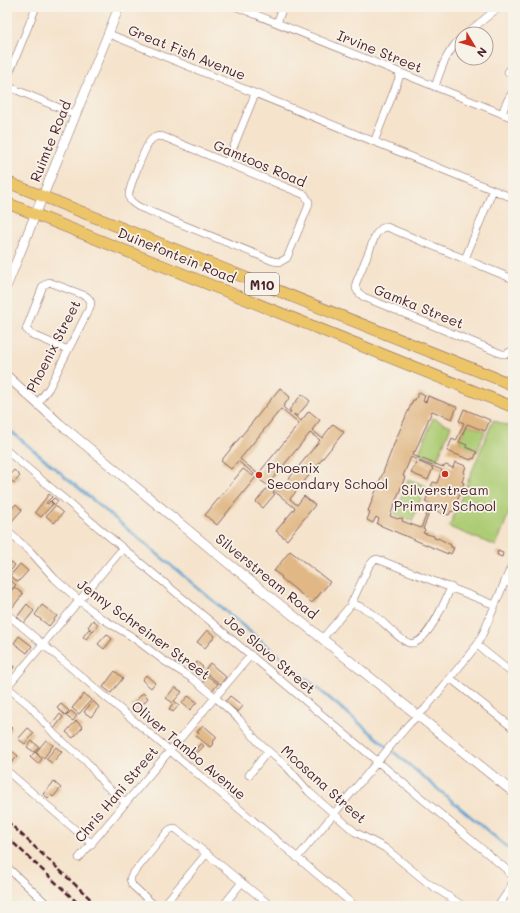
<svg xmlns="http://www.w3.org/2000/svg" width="520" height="913" font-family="Mali,sans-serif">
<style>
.green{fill:#adcc74;stroke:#7c7650}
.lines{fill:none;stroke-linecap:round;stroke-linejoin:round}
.stream{stroke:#5ba0d0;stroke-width:2.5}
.building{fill:#e0b785;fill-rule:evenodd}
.minor-casing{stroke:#866463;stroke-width:8}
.tertiary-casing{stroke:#866463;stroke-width:10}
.primary-casing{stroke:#866463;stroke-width:12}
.minor{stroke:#fff;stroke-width:7}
.tertiary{stroke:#fff;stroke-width:9}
.primary{stroke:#edc569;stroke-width:11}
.rail{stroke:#4a1f2b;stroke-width:2.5;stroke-dasharray:6 3;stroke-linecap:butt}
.poi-dot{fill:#c8321e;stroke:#f7f3e8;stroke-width:1.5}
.labels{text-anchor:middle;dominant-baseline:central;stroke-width:3.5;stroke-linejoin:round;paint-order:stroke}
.shield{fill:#f7f3e8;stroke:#7e5f64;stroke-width:1}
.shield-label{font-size:13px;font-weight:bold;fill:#4a1f2b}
.street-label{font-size:14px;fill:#4a1f2b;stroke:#f7f3e8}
.poi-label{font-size:14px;fill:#4a1f2b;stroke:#f7f3e8;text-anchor:start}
</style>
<rect width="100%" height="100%" fill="#f7f3e8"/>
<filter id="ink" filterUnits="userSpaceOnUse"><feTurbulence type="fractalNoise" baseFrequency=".025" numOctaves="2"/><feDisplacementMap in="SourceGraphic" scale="8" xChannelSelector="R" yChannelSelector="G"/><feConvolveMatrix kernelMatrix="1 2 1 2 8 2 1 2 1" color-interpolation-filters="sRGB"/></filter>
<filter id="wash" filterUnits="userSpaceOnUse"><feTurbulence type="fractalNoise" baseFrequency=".012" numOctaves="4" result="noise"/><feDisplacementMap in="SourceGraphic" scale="16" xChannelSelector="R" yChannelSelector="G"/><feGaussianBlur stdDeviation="0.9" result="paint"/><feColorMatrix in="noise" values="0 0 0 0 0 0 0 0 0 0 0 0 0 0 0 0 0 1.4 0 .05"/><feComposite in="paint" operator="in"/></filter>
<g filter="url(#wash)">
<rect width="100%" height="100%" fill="#f5e3cc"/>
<!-- green -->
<path class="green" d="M433 418 451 426 437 460 419 453Z
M493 420 513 428V503L496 546 449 527Z
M467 424 485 431 477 452 466 447V445L459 442Z
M408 479 426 486 412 521 395 514Z"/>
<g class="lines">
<!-- stream -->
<path class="stream" d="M7 428 513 852"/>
</g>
<g id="blocks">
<!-- building -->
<path class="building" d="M280 388 290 397 283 407 290 413 291 411 289 410 302 394 310 401 297 416 294 414V415L301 421 309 411 320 420 312 430 322 438 333 424 344 432 290 499 297 505 304 496 315 505 287 540 276 531 295 508 274 491 273 493 275 494 263 508 256 502 267 488 270 490 271 488 256 477 217 525 205 515 243 469 253 476 254 474 238 461 231 469 221 461ZM281 409 299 424 258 474 240 459ZM310 433 320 440 279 491 269 483Z
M419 392 425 395 423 401 426 402 428 396 457 407 452 419 432 411 415 452 414 451 412 455 443 467 446 465 453 468 455 462 466 466 464 472 465 473 462 482 464 483 453 512 451 511 449 515 445 514V515L433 509 435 505 433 504 423 529 425 530 423 533 434 536V538L438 539V538L451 545V547L454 548 451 554 448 552V554L377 524 379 519 376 517 373 523 367 520 370 512 368 511 396 439 413 400H415ZM411 457 417 460 411 473 428 480 433 468 419 462 420 461 442 470 437 483 433 482 425 502 431 504 421 528 402 521 403 519 399 518 398 519 390 516 405 477 403 476Z
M464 409 490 420 485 431 467 424 459 442 467 445 466 447 477 452 474 459 472 458 471 460 447 451 452 439 456 441 464 423 459 421Z
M14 470 20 476 14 483 8 477Z
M49 494 52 497 46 503 48 504 50 501 53 504 41 517 35 512Z
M54 498 58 501 55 505 51 501Z
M16 504 22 510 10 523 7 521V514Z
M55 506 63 513 54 523 46 516Z
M290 551 330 582 312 603 281 578 282 577 274 571Z
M498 551 503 553 502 557 497 555Z
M7 559 15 565 9 573 7 572Z
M20 564 28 571 18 582 10 576Z
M9 579 16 585 7 595V582Z
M14 587 23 594 12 608 7 605V597Z
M27 604 34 611 24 623 17 617Z
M42 605 57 616 49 626 35 615Z
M93 620 98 624 93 631 88 627Z
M89 629 92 632 86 639 83 637Z
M207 630 215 636 205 648 197 642Z
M107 634 112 639 104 649 98 644Z
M19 636 32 646 27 653 14 643Z
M7 661 14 667 10 673 7 670Z
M197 662 203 667 200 672 194 666Z
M210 663 226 677 220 684 204 671Z
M115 671 123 678 111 693 103 687Z
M146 675 155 683 151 688 142 680Z
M207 676 218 684 212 691 202 683Z
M175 687 182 692 174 701 179 705 173 712 169 709 173 703 166 698Z
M143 693 148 698 137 711 131 706Z
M84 694 91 700 79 714 72 708Z
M188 696 197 702 190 710 182 703Z
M230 696 243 706 238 712 225 702Z
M93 701 99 707 91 717 84 712Z
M61 704 69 711 65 715 57 708Z
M71 711 77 716 73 721 66 716Z
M60 714 63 717 53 730 50 727Z
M76 721 83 727 73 738 66 732Z
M7 725 12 728 7 735Z
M203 725 217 737 212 743 213 744 210 747 196 736 199 733 197 732Z
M28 728 34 733 25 744 18 739Z
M46 740 53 745 44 758 36 752Z
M32 741 39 747 34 752 27 747Z
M201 743 204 746 197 753 194 751Z
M56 747 62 752 52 763 46 759Z
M11 750 18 756 8 766 7 765V755Z
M35 752 42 759 38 764 30 757Z
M54 782 61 788 53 797 51 795 48 798 43 794Z"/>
</g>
</g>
<g filter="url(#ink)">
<use href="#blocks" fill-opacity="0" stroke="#866463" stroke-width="1"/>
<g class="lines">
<defs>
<path id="minor" d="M237 7 513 118
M277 23 283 7
M109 34 513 198
M466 34 499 7
M513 65 508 72 513 76
M7 79 36 7
M7 86 76 115
M435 87C441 68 447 51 462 37
M502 114 506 103 513 91
M159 136 164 137 305 195 309 202 308 207 287 258 280 262 273 261 139 207C134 204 129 201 129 196 128 189 146 145 151 140 153 137 156 137 159 136Z
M374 142 401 73
M227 163 255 94
M465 259 493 190
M513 279 387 227 382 228 376 234 356 283C355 290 358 293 364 297L502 354H506L513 350
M37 404 49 388 90 307C92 302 90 299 86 296L49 282 43 286 26 329 31 334 68 350
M7 451 506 869 513 879
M7 531 30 551 55 579 80 601 101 618 131 636 163 660 193 679 215 697 239 719 259 743 287 767 309 792 355 832 385 848 428 883 463 906
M505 581 513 585
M352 603C359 606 367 609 373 614 382 620 400 641 409 643 426 648 446 599 451 587
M7 614 355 906
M322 639 350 606 369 566 374 560 377 559 495 605
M477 645 513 674
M450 678 513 728
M7 687 123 548
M7 687 29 705 55 735 86 761 104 784 126 803
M7 771 92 844
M249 775 268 751
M79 858 251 655
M297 858 393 743 410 723 425 709 477 645 485 629 513 562
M7 867 49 906
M155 906 132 885 130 879 131 876 168 831 171 829 175 828 271 906
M163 906 207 853
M223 906 242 882
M498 906 509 890 513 881"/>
<path id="tertiary" d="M7 285 119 7
M7 376 60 424 223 559 513 792"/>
<path id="primary" d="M7 182 513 385
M7 203 513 407"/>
</defs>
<!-- minor casing -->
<use href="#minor" class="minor-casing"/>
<!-- tertiary casing -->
<use href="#tertiary" class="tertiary-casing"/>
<!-- primary casing -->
<use href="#primary" class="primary-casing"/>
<!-- minor -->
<use href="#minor" class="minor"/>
<!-- tertiary -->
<use href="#tertiary" class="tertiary"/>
<!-- primary -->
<use href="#primary" class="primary"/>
<!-- rail -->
<path class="rail" d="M7 821 98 906
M7 837 81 906"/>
</g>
</g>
<!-- markers -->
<g class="poi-dot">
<circle cx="445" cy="474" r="4"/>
<circle cx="259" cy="475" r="4"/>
</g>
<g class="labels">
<!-- shield labels -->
<rect class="shield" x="245" y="273" width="34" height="22" rx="3"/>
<g class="shield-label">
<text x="262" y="284">M10</text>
</g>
<!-- street labels -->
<g class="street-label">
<text transform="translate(380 51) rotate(22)">Irvine Street</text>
<text transform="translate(187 52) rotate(22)">Great Fish Avenue</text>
<text transform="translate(50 141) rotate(-68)">Ruimte Road</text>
<text transform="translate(260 163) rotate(23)">Gamtoos Road</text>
<text transform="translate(177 255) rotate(22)">Duinefontein Road</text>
<text transform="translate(419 306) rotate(22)">Gamka Street</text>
<text transform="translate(53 346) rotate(-63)">Phoenix Street</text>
<text transform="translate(267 576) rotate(39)">Silverstream Road</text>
<text transform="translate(144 629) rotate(36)">Jenny Schreiner Street</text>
<text transform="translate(270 654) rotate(40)">Joe Slovo Street</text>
<text transform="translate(189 750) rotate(40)">Oliver Tambo Avenue</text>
<text transform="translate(324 784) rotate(42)">Mcosana Street</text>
<text transform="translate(116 794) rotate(-50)">Chris Hani Street</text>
</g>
<!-- poi labels -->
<g class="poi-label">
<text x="267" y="467">Phoenix<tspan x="267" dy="16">Secondary School</tspan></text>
<text x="445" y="489" text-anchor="middle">Silverstream<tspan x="445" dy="16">Primary School</tspan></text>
</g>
</g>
<!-- margin -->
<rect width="520" height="913" fill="none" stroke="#f7f3e8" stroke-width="24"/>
<!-- north arrow -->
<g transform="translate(474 46) rotate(128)"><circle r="19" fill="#f7f3e8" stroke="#b29e9c"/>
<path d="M0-3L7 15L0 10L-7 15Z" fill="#c8321e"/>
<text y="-6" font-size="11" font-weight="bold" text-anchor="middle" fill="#4a1f2b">N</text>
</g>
</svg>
